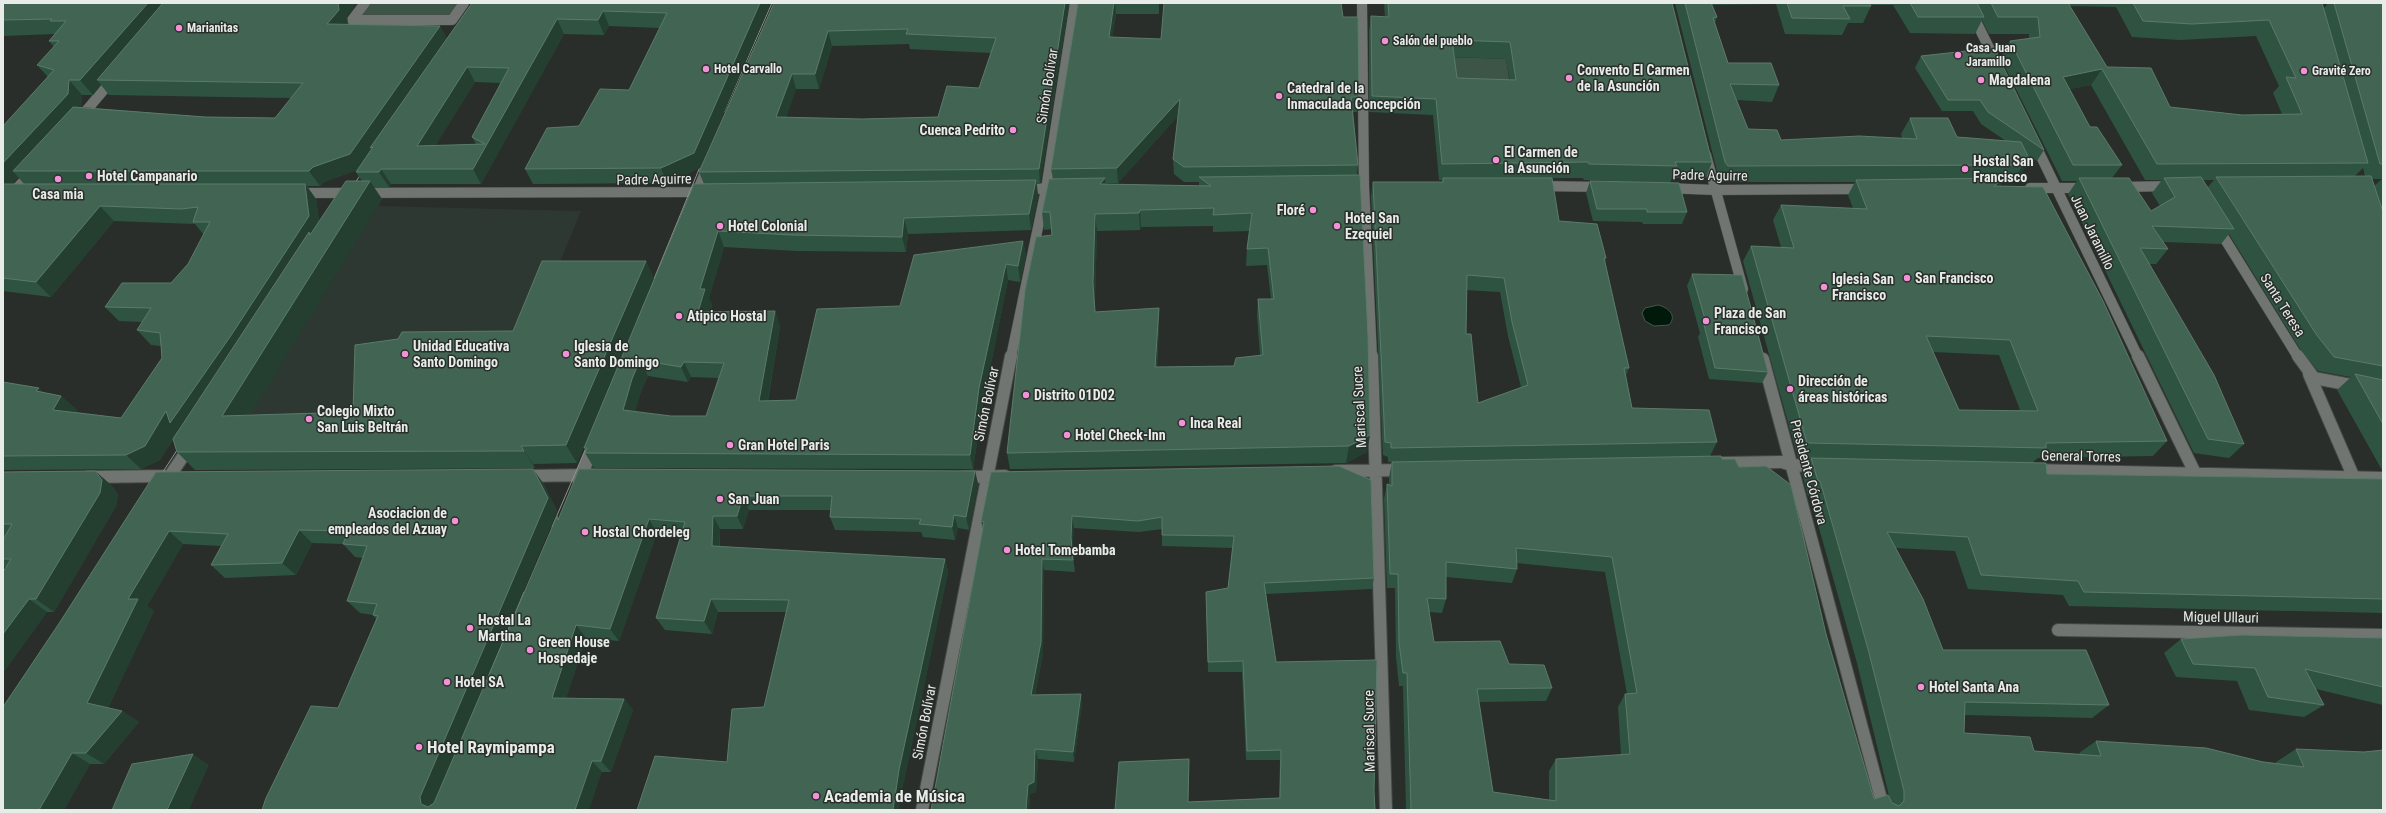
<svg xmlns="http://www.w3.org/2000/svg" width="2386" height="813" font-family="'Roboto Condensed',sans-serif">
<style>
.built{fill:#2d3832}
.green{fill:#3d5547}
.water{fill:#00190b;stroke:#46584e}
.lines{fill:none;stroke-linecap:round;stroke-linejoin:round}
.pedestrian-far1-casing{stroke:#454946;stroke-width:11}
.pedestrian-casing{stroke:#454946;stroke-width:14}
.minor-far1-casing{stroke:#454946;stroke-width:11}
.minor-casing{stroke:#454946;stroke-width:14}
.pedestrian-far1{stroke:#707572;stroke-width:10}
.pedestrian{stroke:#707572;stroke-width:12}
.minor-far1{stroke:#707572;stroke-width:10}
.minor{stroke:#707572;stroke-width:12}
.tram{stroke:#909491;stroke-width:1}
.wall{fill:#2e5441;fill-rule:evenodd}
.shaded-wall{fill:#243e30}
.building{fill:#426553;stroke:#5c7a6a;fill-rule:evenodd}
.poi-dot{fill:#f391d6;stroke:#292e2b;stroke-width:1.5}
.labels{text-anchor:middle;dominant-baseline:central;stroke-width:3;stroke-linejoin:round;paint-order:stroke}
.far-poi-label{font-size:12px;font-weight:bold;fill:#e8ece9;stroke:#292e2b;text-anchor:start}
.poi-label{font-size:14px;font-weight:bold;fill:#e8ece9;stroke:#292e2b;text-anchor:start}
.street-label{font-size:14px;fill:#e8ece9;stroke:#292e2b}
.near-poi-label{font-size:17px;font-weight:bold;fill:#e8ece9;stroke:#292e2b;text-anchor:start}
</style>
<rect width="100%" height="100%" fill="#292e2b"/>
<!-- built -->
<path class="built" d="M378 206 581 211 492 428 239 433Z"/>
<!-- green -->
<path class="green" d="M365 3H464L452 20H352Z
M1449 57 1506 59 1512 96 1454 94Z"/>
<!-- water -->
<path class="water" d="M1658 305C1667 307 1678 315 1669 325L1654 326 1645 321 1642 313 1645 308Z"/>
<g class="lines">
<defs>
<path id="pedestrian-far1" d="M365 3 352 20H452L464 3
M1539 186 1604 187
M1665 188 1715 190"/>
<path id="pedestrian" d="M2309 374 2354 478"/>
<path id="minor-far1" d="M1362 3 1364 186 1372 357
M1967 3 1996 62
M80 118 113 79
M2034 142 2138 357
M1706 155 1743 289
M1345 186H1364
M2122 187 2172 186
M2030 188H2086
M1023 189 1060 188
M1715 190 1866 189
M298 193 704 192
M695 197 708 165
M3 203 33 171
M2218 228 2298 357
M1011 357 1046 189 1075 3"/>
<path id="minor" d="M1372 356 1386 810
M2138 356 2195 473
M2298 356 2314 378 2383 391
M1763 359 1884 810
M1722 463 1782 462 1791 465 1821 466
M2032 470 2383 478
M1336 471 1405 470
M524 476 591 475
M88 477 167 476
M962 477 1005 476
M579 481 594 445
M165 483 190 446
M2058 630 2383 635
M922 810 1011 356"/>
</defs>
<!-- pedestrian-far1 casing -->
<use href="#pedestrian-far1" class="pedestrian-far1-casing"/>
<!-- pedestrian casing -->
<use href="#pedestrian" class="pedestrian-casing"/>
<!-- minor-far1 casing -->
<use href="#minor-far1" class="minor-far1-casing"/>
<!-- minor casing -->
<use href="#minor" class="minor-casing"/>
<!-- pedestrian-far1 -->
<use href="#pedestrian-far1" class="pedestrian-far1"/>
<!-- pedestrian -->
<use href="#pedestrian" class="pedestrian"/>
<!-- minor-far1 -->
<use href="#minor-far1" class="minor-far1"/>
<!-- minor -->
<use href="#minor" class="minor"/>
<!-- tram -->
<path class="tram" d="M724 112 772 3
M350 190 366 167
M638 318 704 157
M157 481 183 441
M552 527 590 439
M489 674 524 592"/>
</g>
<!-- wall -->
<path class="wall" d="M3 3 347 17 348 25 440 26 447 39 472 3H771L700 168 667 183 533 184 525 169 579 126 629 90 660 28 609 26 604 35 564 34 481 184H391L389 187H373L382 199 250 415 353 412 513 331 646 261 654 279 577 463 533 464 535 468 195 470 177 452 173 439 160 460 141 469 3 470V382L45 393 61 396 77 410 76 412 121 418 162 358 161 346 151 345 137 330 142 322 119 321 105 307 171 283 188 264 204 235 195 224 114 221 51 297 3 291V126L48 77 37 65 54 47 49 41 55 34 3 36ZM475 82 501 83 472 137 476 144 435 146ZM101 85 109 95 291 98 275 118 205 117 81 107 82 95H93ZM357 170 356 172 362 181 319 221 316 199 307 186H320L324 182ZM18 177 24 184H12Z
M774 3H1069L1040 184H1037L1038 196 1031 230 908 234 906 252 797 251 724 247 709 298 712 305 710 312 775 311 780 327 768 401 796 400 900 306 1023 241 1026 256 1020 282 1008 280 983 403 973 469 594 468 585 453 586 450 584 448 704 184 699 172ZM909 44 910 49 991 53 979 88 938 117 862 119 786 117 796 89H819L832 46ZM648 376 688 382 691 377 718 378 706 416H671L635 412 640 394Z
M1078 3H1159V14H1116L1112 38 1161 39 1343 17 1359 97 1357 112H1353L1358 165 1357 175 1367 452 1346 463 1010 469 1007 453 1052 235 1051 229 1044 230 1042 212 1053 179 1051 169ZM1178 116 1173 159 1174 174 1184 182H1199V186L1106 184V183H1118ZM1213 226V232L1249 231 1247 249 1246 266 1267 265 1271 299H1258L1257 316 1260 355 1234 366 1157 367 1159 325 1095 312V300L1097 231 1140 230 1141 227Z
M1384 3H1672L1712 162 1706 178H1672L1670 183 1584 180 1583 178H1552L1559 221 1606 258 1605 262 1629 368 1626 375 1632 408 1717 442 1710 456 1722 459 1826 634 1874 799 1890 800 1857 663 1810 496H1808L1802 473 1811 458H1798L1743 261 1751 246 1781 247 1773 220 1781 205 1853 208 1848 195 1855 182H1721L1719 179 1675 3H2322L2323 9 2327 5 2326 3H2383V471L2382 470 2337 390 2351 377 2318 371 2300 349 2229 234 2221 244 2163 242 2168 249 2156 264H2149L2244 444 2229 458 2194 453 2068 194 2077 181H2062L2000 57 2010 41 2029 39V34H1989L1982 20 1975 34 1910 33 1893 5H1870L1871 6 1863 23H1848L1842 35 1785 34 1776 4 1712 5 1717 17 1715 23 1728 63 1779 85 1772 102 1737 100 1748 129 1781 140 1902 138 1901 134 1910 118 1957 137 2006 141 1981 124 1973 111H1942L1915 68 1921 56 1994 48 2044 150 2037 161 2027 155 2020 176 2013 181H2003L2000 186 2167 441 2153 456 2038 458 2033 462 2047 474 2383 479V613L2069 606 2063 595 1968 589 1955 551 1895 548 1943 650 2109 705 2092 718 1964 715V733L2034 751 2080 754 2079 753 2096 741 2276 763V762L2296 749 2383 810H1406L1403 686H1399L1396 657 1395 588H1387L1384 499 1387 484 1389 485V477L1392 462H1388V457L1383 455 1371 197 1373 182H1442V180H1439L1433 115 1369 112V32L1371 16 1385 17ZM2069 6 2116 7 2132 37 2180 40 2256 36 2279 86 2273 93 2282 114 2242 115 2170 107 2107 67ZM1454 57 1506 59 1510 80 1457 78ZM2091 85 2145 180H2162L2152 193 2160 206 2151 211 2112 178 2122 165 2090 127 2070 89ZM2363 168 2365 176H2355ZM2372 179H2382L2374 186ZM2203 180H2214L2207 188ZM1466 290 1500 292 1508 336 1521 387 1478 403 1466 334ZM1933 352 1999 355 2020 410H1959ZM1517 563 1605 572 1627 694H1625L1618 707 1621 755 1556 759 1549 771V800L1493 792 1479 702 1546 701 1552 688 1509 664 1434 642 1429 612 1442 613 1446 599V577L1512 583 1517 569Z
M1590 181 1687 212 1682 224H1643L1642 222 1593 221 1586 193Z
M1692 274 1768 372 1762 383 1709 379 1698 337 1700 333 1687 286Z
M1339 466 1374 578 1372 589 1266 594 1276 662 1374 791 1375 810H1115L1189 769 1188 802 1279 798 1280 760H1246L1242 672H1208L1206 592 1228 588 1232 548 1162 546V529L1139 532 1074 528 1072 548 1075 572 1044 570 1043 653 1035 695 1082 704 1074 762 1038 759 1036 792 1030 794 1029 810H931L983 529 981 521Z
M579 469 975 471 978 484 969 530 958 528 955 540 923 537 921 532 835 530 830 517 831 510H749L743 529H720V547L945 559 948 572 904 781 727 762 764 707 786 612H718L712 634 665 630 656 618 682 535 657 533 619 641 586 638 566 698 624 699 633 710 611 772H602L338 708 376 619 373 615 360 613 347 601 363 558 355 557 343 544 312 543 296 575 225 578 211 565 221 546 183 544 147 606 154 611 108 708 122 711 139 722 104 764H90L64 810 60 622 156 472 543 483 557 511 471 716 559 519Z
M95 471 111 485 118 494 116 506 54 612H47L3 673V572L6 568 3 566V540L5 536H3V472Z
M2383 638V705L2316 689 2324 705 2304 717 2249 710 2237 681 2176 677 2164 653 2181 639Z"/>
<!-- shaded-wall -->
<path class="shaded-wall" d="M148 3H172L97 80 101 85 93 95 80 80Z
M338 3H357L347 17 348 25 327 24Z
M760 3H771L700 168 667 183 661 168Z
M1065 3H1069L1040 184 1039 169Z
M1114 3H1115L1116 14 1110 52 1109 37Z
M603 11 609 26 604 35 598 20Z
M557 19 564 34 481 184 473 169Z
M440 26 448 41 360 169 324 182 320 186 309 171Z
M828 31 832 46 819 89 815 74Z
M467 67 475 82 426 161 417 146Z
M2102 69 2091 85 2053 93 2063 77Z
M792 74 796 89 781 132 776 117Z
M69 80 82 95 81 109 13 171 18 177 10 187 3 188V163Z
M1180 99V114L1118 183 1117 168Z
M2030 160 2020 176 2013 181 2023 165Z
M381 169 391 184 389 187 379 172Z
M1105 178 1107 195 1100 184Z
M2005 178 1995 194 1994 186Z
M1036 180 1038 196 1031 230 1029 214Z
M370 181 382 199 239 433 222 416Z
M305 184 316 199 320 231 185 438 177 431 160 460 141 469 126 455Z
M100 206 114 221 51 297 36 282Z
M1140 210 1141 227 1140 230 1139 213Z
M1095 214 1097 231 1095 300 1096 329 1093 283Z
M904 218 908 234 906 252 902 237Z
M718 231 724 247 709 298 712 305 705 328 698 312 700 289Z
M1023 241 1026 256 1020 282 1018 266Z
M646 261 654 279 577 463 566 445Z
M1006 264 1008 280 983 403 973 469 970 455 979 388Z
M1159 308V325L1155 384V367Z
M775 311 780 327 765 416 759 401Z
M640 360 648 376 640 394 632 425 623 410 632 379Z
M684 362 691 377 688 382 681 367Z
M39 388 55 402 36 391Z
M61 396 77 410 69 424 53 410Z
M1370 435 1367 452 1346 463 1349 446Z
M521 446 533 464 535 468 524 451Z
M533 469 543 483 557 511 433 807V810L421 804 420 797Z
M95 471 111 485 118 494 116 506 54 612 36 599Z
M975 471 978 484 969 530 966 517Z
M1818 481H1820L1810 496H1808Z
M743 496 749 510 743 529 737 516Z
M954 515 958 528 955 540 952 527Z
M713 516 720 529 719 559 712 546Z
M1072 516 1074 528 1072 548 1075 572 1071 537Z
M649 519 657 533 619 641 610 629Z
M299 530 312 543 296 575 282 563Z
M169 531 183 544 147 606 154 611 105 715 87 703 128 599Z
M945 559 948 572 904 781 899 810H893L899 770Z
M1042 559 1044 570 1043 653 1033 705 1031 695Z
M29 599 47 612 3 673V634Z
M711 599 718 612 712 634 704 621Z
M576 625 586 638 562 710 552 698Z
M1081 694 1082 704 1074 762 1073 752Z
M624 699 633 710 611 772 601 761Z
M122 711 139 722 104 764 86 753Z
M1035 749 1038 759 1036 792 1030 794 1029 810H1026L1028 785Z
M72 753 90 764 64 810H39Z
M193 754 209 765 189 810H167Z
M592 761 602 772 589 810H575Z"/>
<!-- building -->
<path class="building" d="M3 3H148L80 80H69L68 94 3 163V126L54 70 37 65 59 41H49L66 21H50L52 19 3 20Z
M163 3H338L339 10 327 24 440 26 350 154 313 167 309 171H13L73 107 205 117 275 118 303 83 97 80Z
M472 3H760L694 153 661 168 525 169 547 128 579 126 600 89 629 90 667 13 603 11 598 20 557 19 473 169H381L379 172H356L373 147 370 148ZM467 67 509 68 472 137 485 144 417 146Z
M774 3H1065L1039 169 699 172ZM908 29 906 34 996 38 979 88 947 86 938 117 862 119 776 117 792 74H815L828 31Z
M1078 3H1114L1109 37 1161 39 1164 3H1341L1343 17H1358L1359 97H1351L1358 165 1184 167 1173 159 1180 99 1117 168 1051 169Z
M1388 3H1672L1712 162H1675L1677 166 1589 164 1588 162 1442 164 1436 99 1372 96 1371 16 1389 17ZM1452 40 1510 42 1516 80 1457 78Z
M1685 3H1711L1717 17 1713 18 1728 63H1771L1779 85 1730 84 1748 129 1777 130 1781 140 1859 136 1917 139 1910 118H1948L1957 137 2021 142 2030 160 2023 165 1728 166 1725 162Z
M1787 3H1869L1871 6H1843L1850 19 1792 18Z
M1910 3H1977L1984 17H1918Z
M1991 3H2068L2107 67 2151 68 2170 107 2242 115 2302 114 2286 77 2296 78 2269 20 2192 24 2143 21 2133 3H2322L2368 163 2157 164 2102 69 2063 77 2090 127H2097L2122 165H2073L2010 41 2040 37 2038 17H1998Z
M2334 3H2343L2346 4 2345 3H2383V62H2382L2383 66V164H2380Z
M1994 48 2044 150 1988 112 1980 100H1948L1921 56Z
M1360 175 1368 335 1370 435 1349 446 1007 453 1025 290 1036 237 1052 235 1050 212H1042L1049 179 1105 178 1100 184 1211 186 1199 177ZM1214 208 1213 215 1252 213 1247 249 1268 248 1274 299H1258L1263 355 1236 358 1234 366 1155 367 1159 308 1095 312 1093 283 1095 214 1139 213 1140 210Z
M2371 176 2383 212V366L2334 357 2316 334 2216 177Z
M2201 177 2234 229 2152 226 2168 249 2140 248 2214 375 2244 444 2208 439 2079 178H2129L2151 211 2175 197 2164 178Z
M1443 178H1552L1559 221 1597 224 1606 258H1604L1629 368H1624L1632 408 1709 410 1717 442 1391 448V443L1385 442 1373 182H1443ZM1467 275 1504 278 1512 322 1528 385 1478 403 1471 334H1466Z
M2005 178 1994 186 2043 187 2103 301 2167 441 2046 443V448L1807 443 1751 246 1794 248 1781 205 1867 209 1856 180ZM1926 336 2010 340 2038 411 1959 410Z
M1036 180 1029 214 904 218 902 237 792 235 718 231 700 289H705L698 312 775 311 759 401 796 400 817 309 900 306 914 255 1023 241 1018 266 1006 264 979 388 970 455 585 453 587 448H584L694 184ZM640 360 681 367 684 362 724 363 706 416H671L623 410 632 379Z
M346 181H370L222 416 353 412 355 345 398 339 402 332 513 331 542 261H646L566 445 521 446 524 451 177 452 173 439 309 232 310 235Z
M1590 181 1679 183 1687 212H1647V209H1597Z
M3 184H305L309 216 232 334 170 423 166 411 145 446 126 455 3 456V382L39 388 36 391 61 396 53 410 121 418 162 358 160 333 137 330 151 308 105 307 122 283H171L188 264 210 222H193L198 207 181 209 100 206 36 282 3 278Z
M1692 274 1742 275 1768 372 1715 368 1704 325 1707 326Z
M2355 374 2383 380V424Z
M1721 456 1722 459H1735L1739 467 1766 466 1791 485 1826 634 1874 799 1888 795 1892 803 1899 806 1904 801V791L1868 649 1820 481H1818L1811 458 2046 463 2047 474 2383 479V599L2084 592 2078 581 1981 575 1968 537 1887 532 1923 599 1943 650H2086L2109 705 1965 702 1964 733 2030 737 2034 751 2101 756 2096 741 2206 748 2263 762 2304 767 2296 749 2364 752 2383 750V810H1411L1407 673H1403L1399 643 1398 574H1390L1387 484 1392 486V462ZM1516 548 1612 557 1637 693 1625 694 1630 754 1556 759V801L1493 792 1477 689 1552 688 1544 665 1509 664 1500 641 1434 642 1427 598 1446 599V562L1517 569Z
M1339 466 1371 480 1374 578 1264 583 1276 662 1377 660 1374 791 1375 810H1115L1119 762 1189 759 1188 802 1280 798 1281 750 1247 751 1243 661 1208 662 1206 592 1228 588 1234 536 1162 535V517L1138 521 1072 516 1071 537 1073 560 1042 559 1041 642 1031 695 1081 694 1073 752 1035 749 1034 782 1028 785 1026 810H931L984 522 981 521 991 472Z
M533 469 548 498 420 797 421 804 428 807 434 803 557 516 558 520 579 469 975 471 966 517 954 515 952 527 919 524 921 519 830 517 832 496H743L737 516H713L712 546 945 559 899 770 893 810H637L655 756 727 762 732 709 764 707 789 600 711 599 704 621 656 618 685 522 649 519 610 629 576 625 552 698 624 699 601 761H592L575 810H262L266 798 311 706 338 708 378 616 373 615 377 604 347 601 367 546 343 544 348 531 299 530 282 563 211 565 228 534 169 531 128 599H138L87 703 122 711 86 753H72L39 810H3V707L60 622 156 472Z
M95 471 102 480 100 493 36 599H29L3 634V572L11 559H3V540L12 524H3V472Z
M2241 635 2383 638V687L2305 669 2324 705 2268 697 2255 668 2193 664 2181 639Z
M193 754 167 810H112L132 764Z"/>
<!-- markers -->
<g class="poi-dot">
<circle cx="179" cy="28" r="4"/>
<circle cx="1385" cy="41" r="4"/>
<circle cx="1958" cy="55" r="4"/>
<circle cx="706" cy="69" r="4"/>
<circle cx="2304" cy="71" r="4"/>
<circle cx="1569" cy="78" r="4"/>
<circle cx="1981" cy="80" r="4"/>
<circle cx="1279" cy="96" r="4"/>
<circle cx="1013" cy="130" r="4"/>
<circle cx="1496" cy="160" r="4"/>
<circle cx="1965" cy="169" r="4"/>
<circle cx="89" cy="176" r="4"/>
<circle cx="58" cy="179" r="4"/>
<circle cx="1313" cy="210" r="4"/>
<circle cx="720" cy="226" r="4"/>
<circle cx="1337" cy="226" r="4"/>
<circle cx="1907" cy="278" r="4"/>
<circle cx="1824" cy="287" r="4"/>
<circle cx="679" cy="316" r="4"/>
<circle cx="1706" cy="321" r="4"/>
<circle cx="405" cy="354" r="4"/>
<circle cx="566" cy="354" r="4"/>
<circle cx="1790" cy="389" r="4"/>
<circle cx="1026" cy="395" r="4"/>
<circle cx="309" cy="419" r="4"/>
<circle cx="1182" cy="423" r="4"/>
<circle cx="1067" cy="435" r="4"/>
<circle cx="730" cy="445" r="4"/>
<circle cx="720" cy="499" r="4"/>
<circle cx="455" cy="521" r="4"/>
<circle cx="585" cy="532" r="4"/>
<circle cx="1007" cy="550" r="4"/>
<circle cx="470" cy="628" r="4"/>
<circle cx="530" cy="650" r="4"/>
<circle cx="447" cy="682" r="4"/>
<circle cx="1921" cy="687" r="4"/>
<circle cx="419" cy="747" r="4"/>
<circle cx="816" cy="796" r="4"/>
</g>
<g class="labels">
<!-- far-poi labels -->
<g class="far-poi-label">
<text x="187" y="28">Marianitas</text>
<text x="1393" y="41">Salón del pueblo</text>
<text x="1966" y="48">Casa Juan<tspan x="1966" dy="14">Jaramillo</tspan></text>
<text x="714" y="69">Hotel Carvallo</text>
<text x="2312" y="71">Gravité Zero</text>
</g>
<!-- poi labels -->
<g class="poi-label">
<text x="1577" y="70">Convento El Carmen<tspan x="1577" dy="16">de la Asunción</tspan></text>
<text x="1989" y="80">Magdalena</text>
<text x="1287" y="88">Catedral de la<tspan x="1287" dy="16">Inmaculada Concepción</tspan></text>
<text x="1005" y="130" text-anchor="end">Cuenca Pedrito</text>
<text x="1504" y="152">El Carmen de<tspan x="1504" dy="16">la Asunción</tspan></text>
<text x="1973" y="161">Hostal San<tspan x="1973" dy="16">Francisco</tspan></text>
<text x="97" y="176">Hotel Campanario</text>
<text x="58" y="194" text-anchor="middle">Casa mia</text>
<text x="1305" y="210" text-anchor="end">Floré</text>
<text x="1345" y="218">Hotel San<tspan x="1345" dy="16">Ezequiel</tspan></text>
<text x="728" y="226">Hotel Colonial</text>
<text x="1915" y="278">San Francisco</text>
<text x="1832" y="279">Iglesia San<tspan x="1832" dy="16">Francisco</tspan></text>
<text x="1714" y="313">Plaza de San<tspan x="1714" dy="16">Francisco</tspan></text>
<text x="687" y="316">Atipico Hostal</text>
<text x="413" y="346">Unidad Educativa<tspan x="413" dy="16">Santo Domingo</tspan></text>
<text x="574" y="346">Iglesia de<tspan x="574" dy="16">Santo Domingo</tspan></text>
<text x="1798" y="381">Dirección de<tspan x="1798" dy="16">áreas históricas</tspan></text>
<text x="1034" y="395">Distrito 01D02</text>
<text x="317" y="411">Colegio Mixto<tspan x="317" dy="16">San Luis Beltrán</tspan></text>
<text x="1190" y="423">Inca Real</text>
<text x="1075" y="435">Hotel Check-Inn</text>
<text x="738" y="445">Gran Hotel Paris</text>
<text x="728" y="499">San Juan</text>
<text x="447" y="513" text-anchor="end">Asociacion de<tspan x="447" dy="16">empleados del Azuay</tspan></text>
<text x="593" y="532">Hostal Chordeleg</text>
<text x="1015" y="550">Hotel Tomebamba</text>
<text x="478" y="620">Hostal La<tspan x="478" dy="16">Martina</tspan></text>
<text x="538" y="642">Green House<tspan x="538" dy="16">Hospedaje</tspan></text>
<text x="455" y="682">Hotel SA</text>
<text x="1929" y="687">Hotel Santa Ana</text>
</g>
<!-- street labels -->
<g class="street-label">
<text transform="translate(1047 86) rotate(-81)">Simón Bolívar</text>
<text transform="translate(1710 175) rotate(1)">Padre Aguirre</text>
<text transform="translate(654 179) rotate(-1)">Padre Aguirre</text>
<text transform="translate(2093 232) rotate(64)">Juan Jaramillo</text>
<text transform="translate(2283 305) rotate(58)">Santa Teresa</text>
<text transform="translate(986 404) rotate(-78)">Simón Bolívar</text>
<text transform="translate(1359 407) rotate(-93)">Mariscal Sucre</text>
<text transform="translate(2081 456) rotate(1)">General Torres</text>
<text transform="translate(1809 472) rotate(75)">Presidente Córdova</text>
<text transform="translate(2221 617) rotate(1)">Miguel Ullauri</text>
<text transform="translate(924 722) rotate(-79)">Simón Bolívar</text>
<text transform="translate(1369 731) rotate(-91)">Mariscal Sucre</text>
</g>
<!-- near-poi labels -->
<g class="near-poi-label">
<text x="427" y="747">Hotel Raymipampa</text>
<text x="824" y="796">Academia de Música</text>
</g>
</g>
<!-- border -->
<rect width="2386" height="813" fill="none" stroke="#e8ece9" stroke-width="8"/>
</svg>
